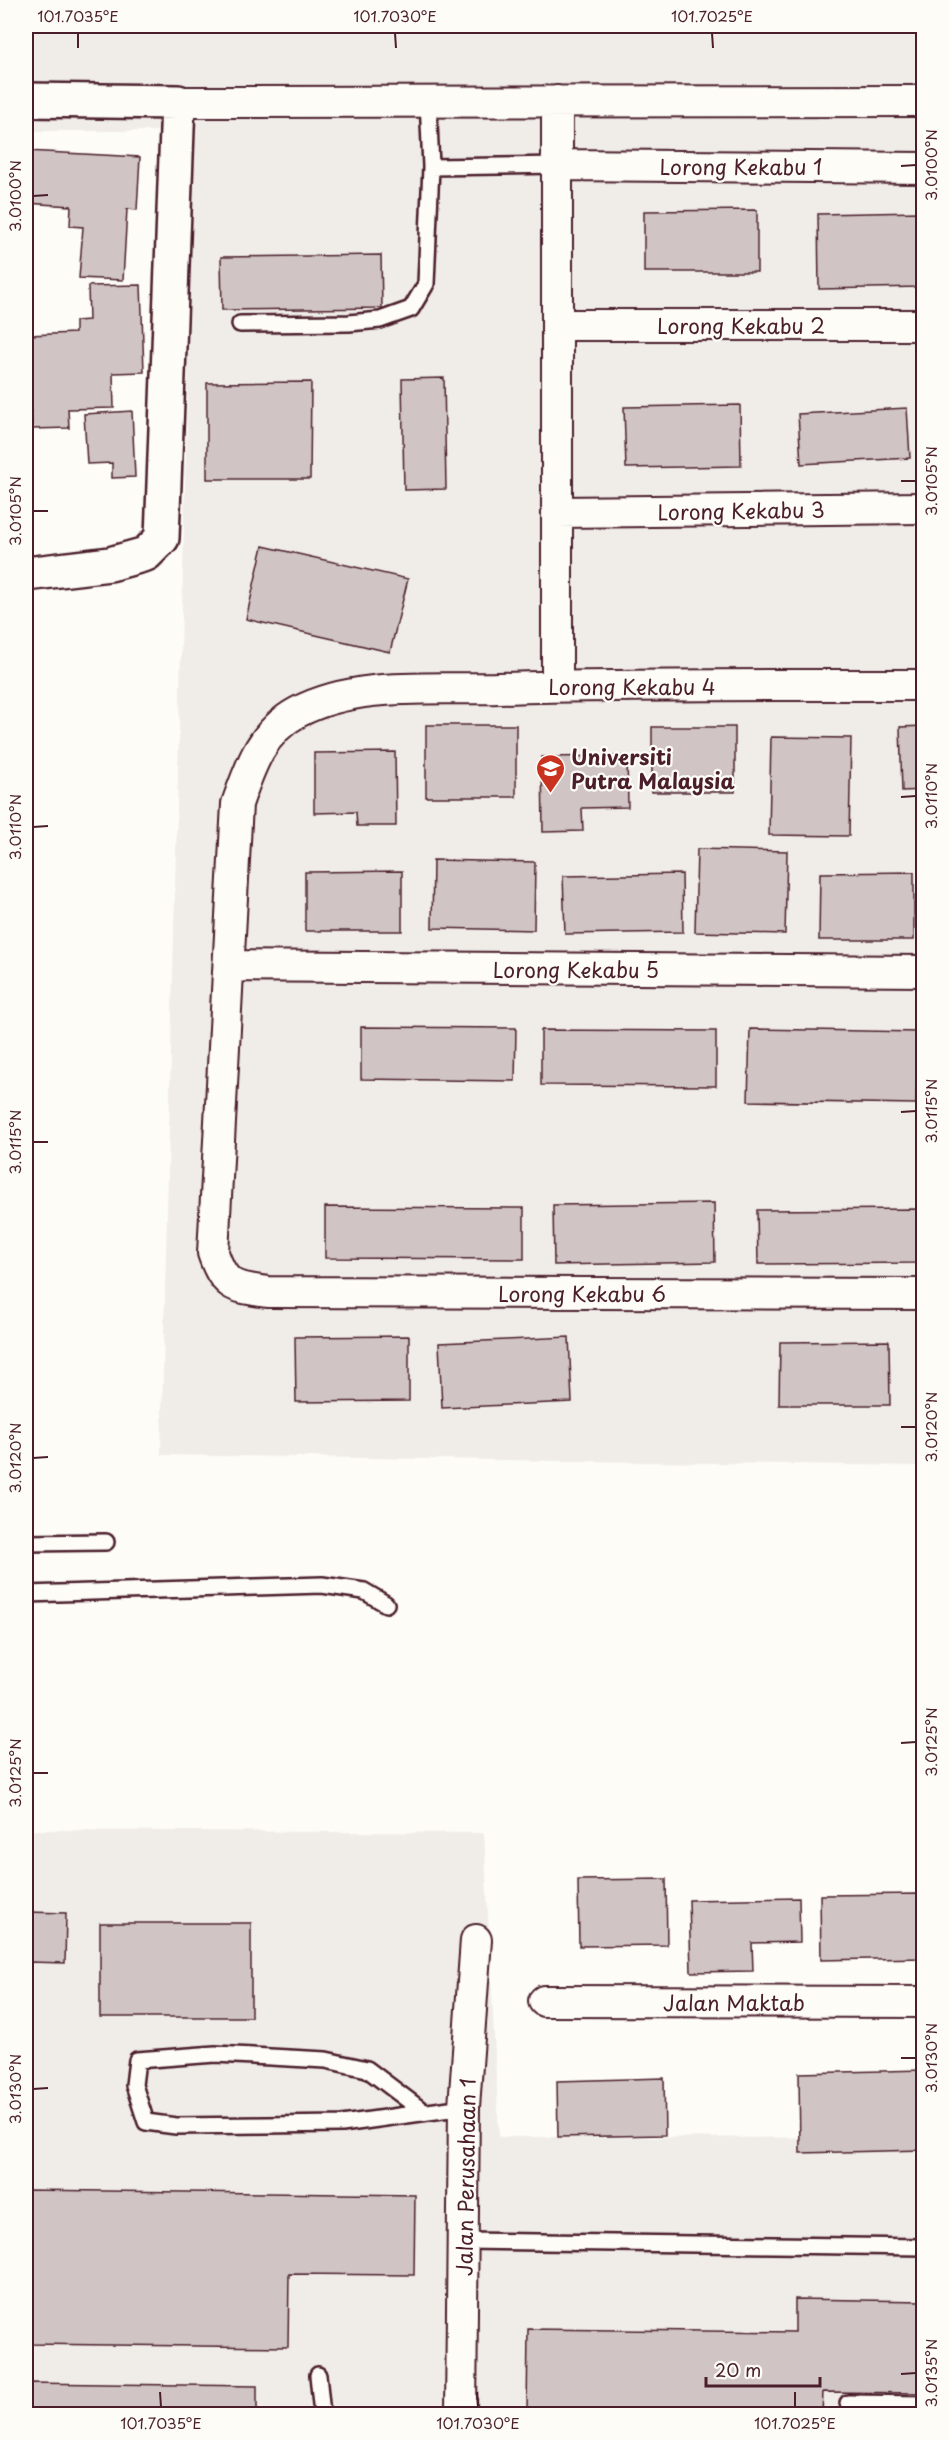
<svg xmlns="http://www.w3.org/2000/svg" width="949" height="2440" font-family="'Playpen Sans',sans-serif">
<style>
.built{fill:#f0ece8}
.building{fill:#d0c5c4;stroke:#4a1f2b;stroke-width:1.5}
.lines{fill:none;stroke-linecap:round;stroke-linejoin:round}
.service-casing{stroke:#4a1f2b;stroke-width:20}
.minor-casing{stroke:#4a1f2b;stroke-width:34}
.tertiary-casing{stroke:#4a1f2b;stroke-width:38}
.service{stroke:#fdfcf7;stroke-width:15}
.minor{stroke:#fdfcf7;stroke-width:30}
.tertiary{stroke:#fdfcf7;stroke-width:33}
.ticks{fill:none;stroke:#4a1f2b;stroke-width:2}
.labels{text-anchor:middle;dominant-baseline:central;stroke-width:4.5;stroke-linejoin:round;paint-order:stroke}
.street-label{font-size:21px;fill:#4a1f2b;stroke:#fdfcf7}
.poi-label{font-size:21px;font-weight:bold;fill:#4a1f2b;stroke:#fdfcf7;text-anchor:start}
.neatline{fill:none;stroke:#4a1f2b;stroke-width:2}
.ticks-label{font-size:15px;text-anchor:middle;fill:#4a1f2b}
</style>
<rect width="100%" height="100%" fill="#fdfcf7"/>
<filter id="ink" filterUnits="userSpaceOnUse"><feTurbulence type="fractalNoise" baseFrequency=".0167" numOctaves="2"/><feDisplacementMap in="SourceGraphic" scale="12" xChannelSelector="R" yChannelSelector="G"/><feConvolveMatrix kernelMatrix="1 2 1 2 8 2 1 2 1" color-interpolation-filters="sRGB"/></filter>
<g filter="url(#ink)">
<!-- built -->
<path class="built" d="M26 26H923V1466L161 1455 194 131H26Z
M26 1830 484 1833 499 2137 923 2138V2414H26Z"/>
<!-- building -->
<path class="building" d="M26 151 140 157 137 210 127 209 123 280 79 278 83 227 70 226 71 206 26 203Z
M757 210V272H644V211Z
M920 212 921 287 819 289 818 214Z
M381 255 382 308 222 310 221 257Z
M141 285 144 372 113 373 114 408 68 409 69 428 32 429 29 335 75 333V321L89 320 88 286Z
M444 378 446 489 404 490 402 379Z
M311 382 310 479H207V383Z
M740 405 741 466 626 468 624 407Z
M907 408 910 458 801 464 798 414Z
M132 411 135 477 112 478V463L87 464 84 414Z
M263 546 408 579 390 652 246 619Z
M426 725H516V797H426Z
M924 726V790L902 791 900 727Z
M652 727H735V792H652Z
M771 737 851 738 849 836 769 835Z
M395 752 396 826H357L356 812 314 813V753Z
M627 756 628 807 582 808 583 831 543 832 542 757Z
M697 849 787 851 785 934 695 932Z
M433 860 535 862 534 930 432 928Z
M402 871V931H305V872Z
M914 872V940H819L820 873Z
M682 874 683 932 565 934 563 876Z
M361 1027 516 1028 515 1081 361 1079Z
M750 1029 918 1032 916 1104 748 1101Z
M541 1030 716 1031V1086L541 1085Z
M714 1203 715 1262 554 1265 553 1205Z
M325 1207 524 1208V1259L325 1258Z
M924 1209V1263L758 1264 757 1210Z
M409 1336V1401L296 1402 295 1337Z
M569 1337 572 1402 442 1408 439 1343Z
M889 1341 890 1405H779L780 1342Z
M666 1879 667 1945 579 1946 578 1880Z
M921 1894 923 1958 821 1960 820 1895Z
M799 1898 800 1942 752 1943 753 1971 691 1972 689 1900Z
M26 1912 66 1913 65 1963 29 1962 26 2170Z
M100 1923H251V2017H100Z
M924 2070V2150L800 2153 799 2073Z
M664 2078 665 2135 558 2137 557 2081Z
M26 2190 415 2195 414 2275 289 2274 288 2347 26 2344Z
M795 2299 924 2301V2393L823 2392 822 2414H527L528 2329 795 2332Z
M26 2383 257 2386V2414H26Z"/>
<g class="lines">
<defs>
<path id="service" d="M431 167 559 165
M240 324 349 323 380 320 411 309 426 284 431 167 428 100
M26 1543 106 1542
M26 1594 322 1585 364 1591 386 1604
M424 2112 367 2069 326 2060 215 2054 137 2060 134 2085 146 2122 176 2126 342 2124 464 2107
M465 2241 924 2247
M318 2375 322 2414
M848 2403 924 2404"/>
<path id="minor" d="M557 101V686
M178 102 924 101
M559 165 924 168
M558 325H924
M558 512 924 508
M924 685C782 685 640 684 498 688 433 690 357 681 298 712 261 732 250 767 237 804L213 1253C225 1288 234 1287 268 1292L924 1294
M229 966 924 971
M544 2001 924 2002
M461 2414 464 2107 476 1940"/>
<path id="tertiary" d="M26 100 178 102 162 538 146 554 110 564 26 574"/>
</defs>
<!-- service casing -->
<use href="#service" class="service-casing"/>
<!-- minor casing -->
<use href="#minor" class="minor-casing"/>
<!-- tertiary casing -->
<use href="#tertiary" class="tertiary-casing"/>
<!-- service -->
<use href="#service" class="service"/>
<!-- minor -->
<use href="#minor" class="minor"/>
<!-- tertiary -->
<use href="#tertiary" class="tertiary"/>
</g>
</g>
<!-- ticks -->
<path class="ticks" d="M78 33V48M395 33 396 48M712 33 713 48M901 166 916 165M33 196 48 195M901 481H916M33 511H48M901 797 916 796M33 827 48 826M901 1112 916 1111M33 1142H48M901 1427H916M33 1458 48 1457M901 1743 916 1742M33 1773H48M901 2058H916M33 2089 48 2088M901 2374 916 2373M160 2392 161 2407M477 2392 478 2407M795 2392V2407"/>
<!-- icons -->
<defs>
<symbol id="university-pin" viewBox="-11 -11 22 30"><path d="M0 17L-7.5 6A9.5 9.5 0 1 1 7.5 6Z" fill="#c8321e" stroke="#fdfcf7"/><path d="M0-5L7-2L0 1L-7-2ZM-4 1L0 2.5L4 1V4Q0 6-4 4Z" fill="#fff"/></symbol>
</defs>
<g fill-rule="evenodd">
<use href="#university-pin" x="534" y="752" width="33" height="45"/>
</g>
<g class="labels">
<!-- street labels -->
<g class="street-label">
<text x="741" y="166">Lorong Kekabu 1</text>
<text x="741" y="325">Lorong Kekabu 2</text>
<text transform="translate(741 510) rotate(-1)">Lorong Kekabu 3</text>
<text x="632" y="686">Lorong Kekabu 4</text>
<text x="576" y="969">Lorong Kekabu 5</text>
<text x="582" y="1293">Lorong Kekabu 6</text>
<text x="734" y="2002">Jalan Maktab</text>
<text transform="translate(465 2177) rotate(-89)">Jalan Perusahaan 1</text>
</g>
<!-- poi labels -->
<g class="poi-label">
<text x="571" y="756">Universiti<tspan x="571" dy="24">Putra Malaysia</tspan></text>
</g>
</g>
<!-- margin -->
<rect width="949" height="2440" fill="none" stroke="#fdfcf7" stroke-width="66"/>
<!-- scale -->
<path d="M706 2377v9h114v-9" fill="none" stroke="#4a1f2b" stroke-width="3"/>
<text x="715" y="2377" font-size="18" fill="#4a1f2b" stroke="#fdfcf7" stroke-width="4.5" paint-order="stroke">20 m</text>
<rect x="33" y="33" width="883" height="2374" class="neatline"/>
<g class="ticks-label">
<text x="78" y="22">101.7035°E</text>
<text x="395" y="22">101.7030°E</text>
<text x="712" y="22">101.7025°E</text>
<text transform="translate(932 165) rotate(-90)" y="5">3.0100°N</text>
<text transform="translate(16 196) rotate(-90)" y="5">3.0100°N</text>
<text transform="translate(932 481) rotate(-90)" y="5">3.0105°N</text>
<text transform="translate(16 511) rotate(-90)" y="5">3.0105°N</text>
<text transform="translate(932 796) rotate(-90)" y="5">3.0110°N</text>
<text transform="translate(16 827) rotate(-90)" y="5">3.0110°N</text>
<text transform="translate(932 1111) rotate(-90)" y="5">3.0115°N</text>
<text transform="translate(16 1142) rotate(-90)" y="5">3.0115°N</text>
<text transform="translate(932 1427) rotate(-90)" y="5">3.0120°N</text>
<text transform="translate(16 1458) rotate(-90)" y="5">3.0120°N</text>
<text transform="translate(932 1742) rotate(-90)" y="5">3.0125°N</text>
<text transform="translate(16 1773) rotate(-90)" y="5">3.0125°N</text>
<text transform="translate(932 2058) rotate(-90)" y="5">3.0130°N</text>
<text transform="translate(16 2089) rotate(-90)" y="5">3.0130°N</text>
<text transform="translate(932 2373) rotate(-90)" y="5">3.0135°N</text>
<text x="161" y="2429">101.7035°E</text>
<text x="478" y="2429">101.7030°E</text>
<text x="795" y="2429">101.7025°E</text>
</g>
</svg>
